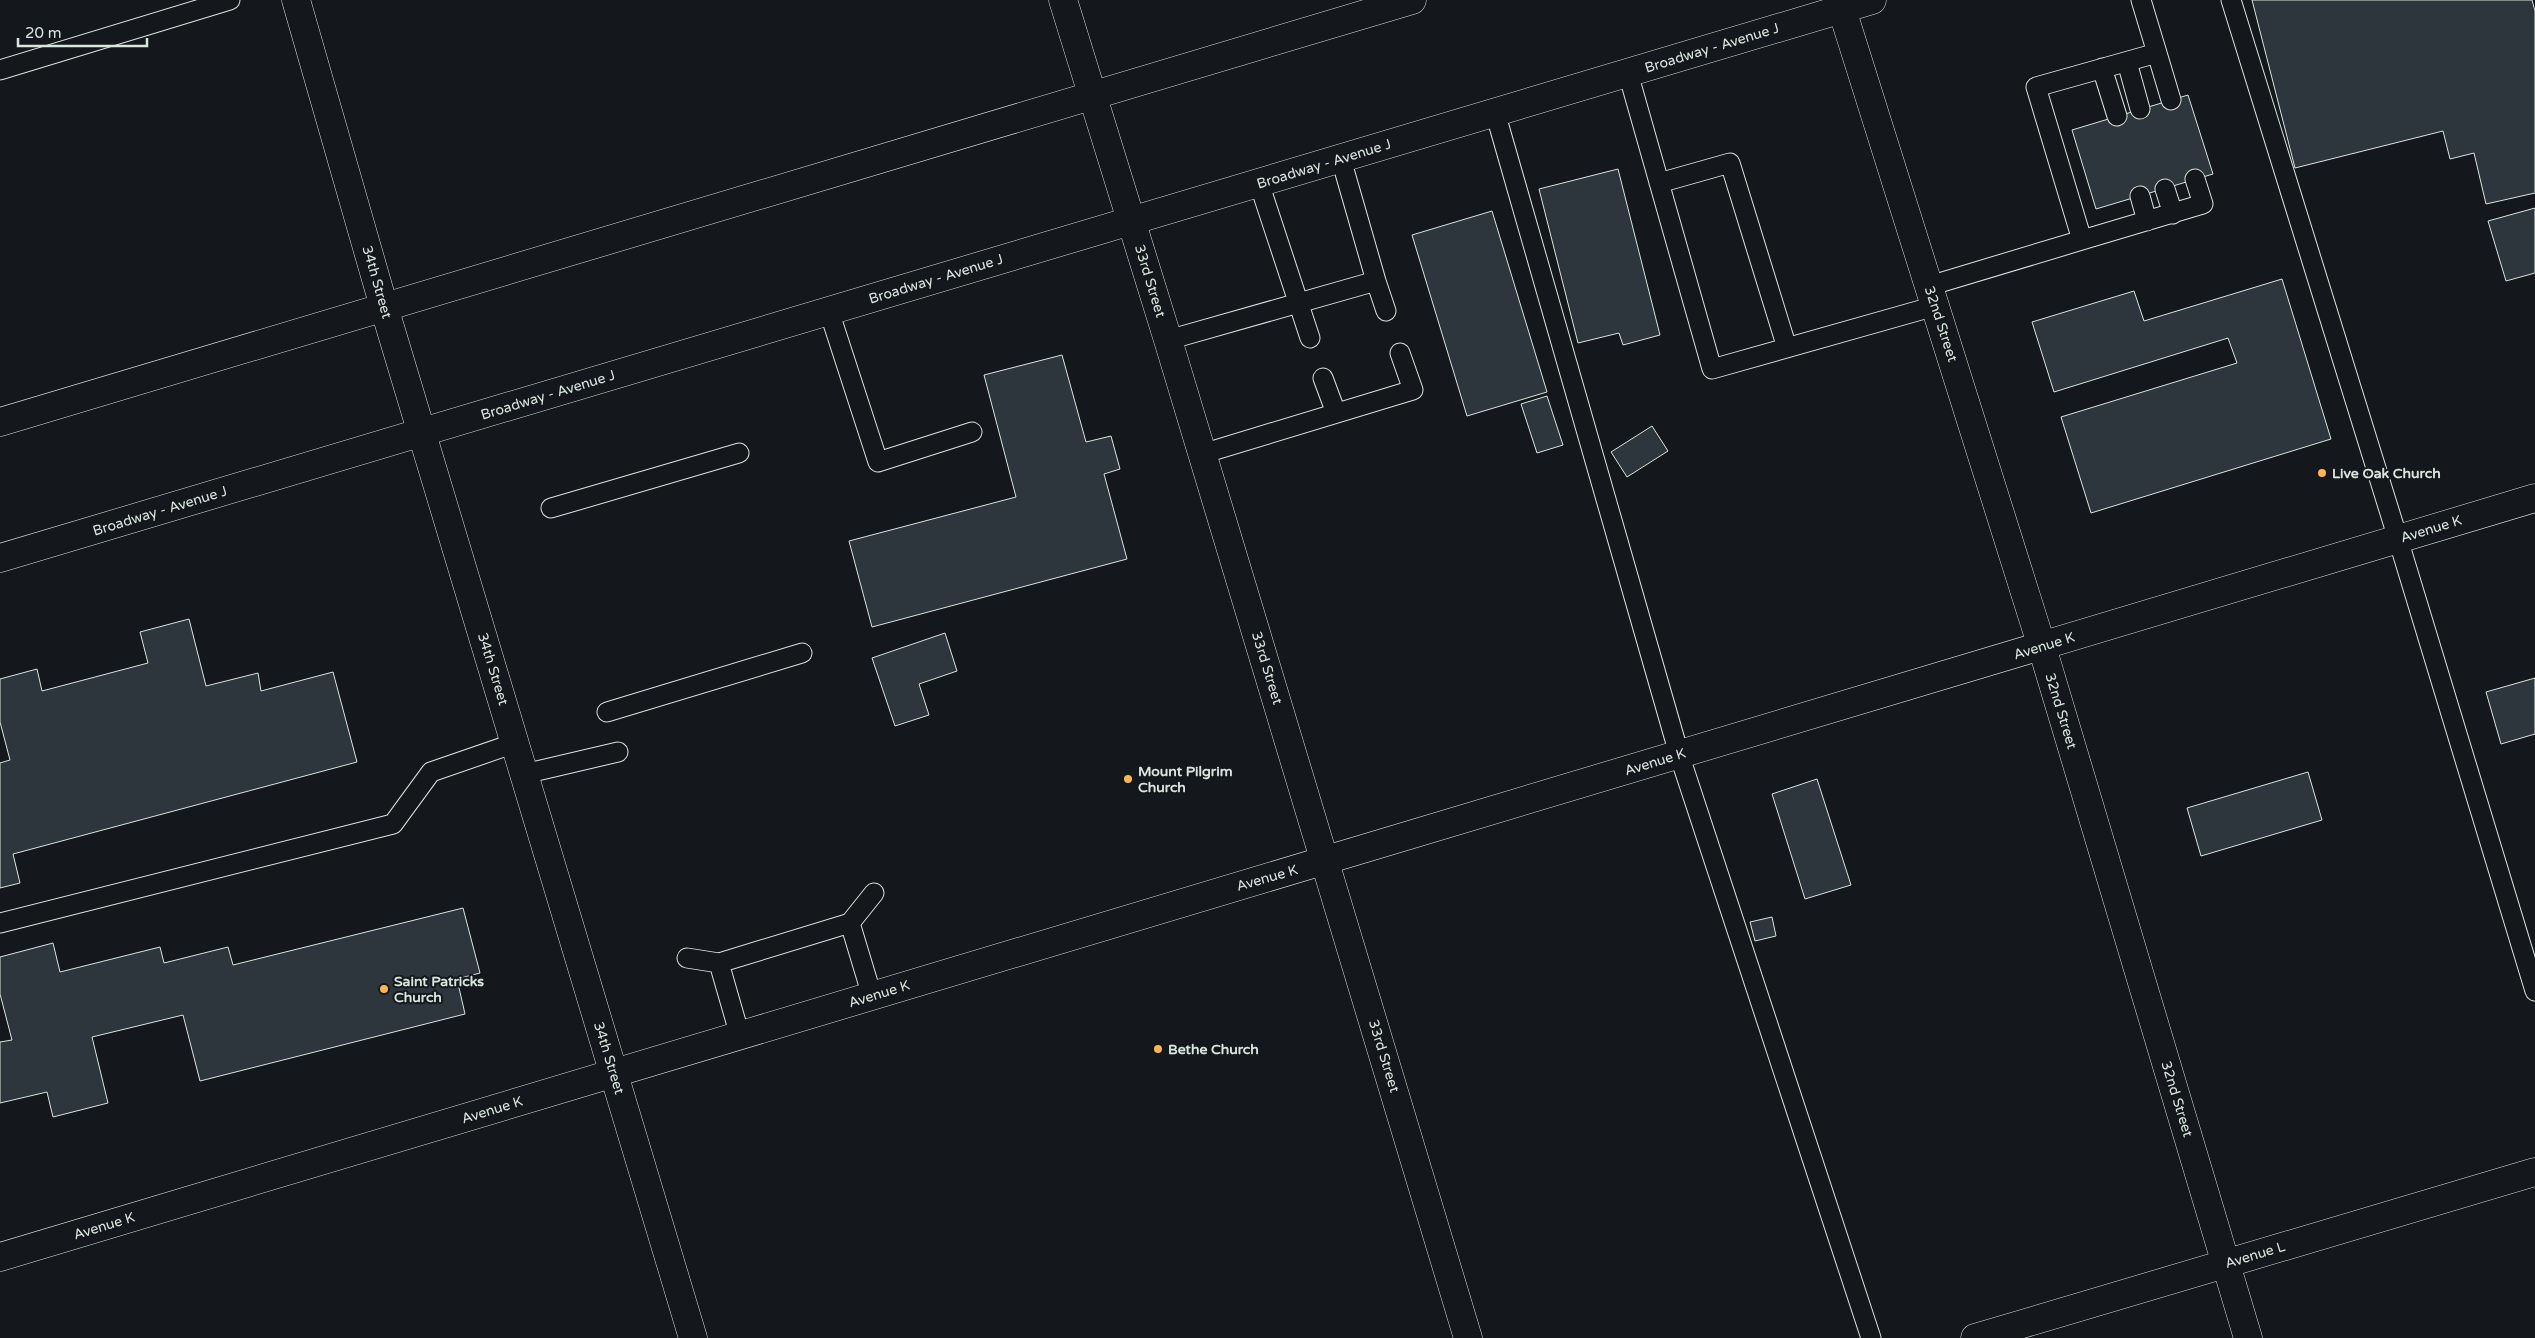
<svg xmlns="http://www.w3.org/2000/svg" width="2535" height="1338" font-family="'Varela Round',sans-serif">
<style>
.building{fill:#2c363c;stroke:#d8e6dc}
.lines{fill:none;stroke-linecap:round;stroke-linejoin:round}
.lane-casing{stroke:#d8e6dc;stroke-width:21}
.street-casing{stroke:#d8e6dc;stroke-width:29}
.secondary-casing{stroke:#d8e6dc;stroke-width:29}
.primary-casing{stroke:#d8e6dc;stroke-width:29}
.lane{stroke:#14181c;stroke-width:19}
.street{stroke:#14181c;stroke-width:28}
.secondary{stroke:#14181c;stroke-width:28}
.primary{stroke:#14181c;stroke-width:28}
.poi-dot{fill:#ffb74d;stroke:#14181c;stroke-width:2}
.labels{text-anchor:middle;dominant-baseline:central;stroke-width:4;stroke-linejoin:round;paint-order:stroke}
.street-label{font-size:14px;fill:#d8e6dc;stroke:#14181c}
.poi-label{font-size:14px;font-weight:bold;fill:#d8e6dc;stroke:#14181c;text-anchor:start}
</style>
<rect width="100%" height="100%" fill="#14181c"/>
<!-- building -->
<path class="building" d="M2252 0H2532L2535 11V193L2486 204 2474 153 2450 159 2443 131 2295 168Z
M2188 95 2213 174 2096 209 2072 130Z
M1618 169 1660 335 1623 345 1619 333 1578 343 1539 189Z
M2535 208V273L2506 281 2488 221Z
M1492 211 1547 392 1467 416 1412 235Z
M2282 279 2331 439 2091 513 2061 417 2237 363 2228 338 2054 392 2032 322 2134 291 2144 321Z
M1062 355 1086 442 1111 436 1120 469 1104 474 1127 559 872 627 849 541 1016 497 984 375Z
M1547 396 1563 445 1537 453 1521 404Z
M1652 426 1668 451 1627 477 1611 452Z
M189 619 206 686 258 673 261 691 333 672 357 762 13 854 20 883 0 888V763L10 760 0 722V679L37 669 42 691 148 663 140 632Z
M945 633 957 671 919 684 929 715 895 726 872 658Z
M2535 678V734L2501 744 2486 692Z
M2308 772 2322 820 2201 856 2187 808Z
M1817 779 1851 885 1805 899 1772 794Z
M463 908 480 973 457 979 465 1014 200 1081 183 1015 92 1037 108 1103 53 1117 47 1092 0 1103V1042L12 1040 0 994V957L53 943 60 972 160 947 164 963 228 947 233 965Z
M1772 917 1776 936 1755 941 1750 922Z"/>
<g class="lines">
<defs>
<path id="lane" d="M2231 0 2398 539 2535 991
M2157 53 2171 100
M2127 62 2140 109
M2102 68 2117 116
M0 70 230 0
M1628 73 1712 369 1935 306
M1495 112 1679 754 1871 1338
M1341 159 1376 281
M1259 183 1310 338
M1659 183 1730 163 1787 348
M2165 189 2173 214
M2140 196 2147 221
M2082 240 2203 204 2195 179
M1929 286 2082 240 2036 87 2157 53 2141 0
M829 311 878 462 972 432
M1168 340 1376 281 1386 311
M1323 378 1336 413
M1202 454 1413 390 1400 353
M551 508 739 453
M607 712 802 653
M524 774 618 752
M0 923 393 824 431 772 515 743
M850 923 872 996
M687 958 719 963 850 923 874 893
M719 963 740 1036"/>
<path id="street" d="M296 0 384 307 693 1338
M1839 0 2042 647 2248 1338
M0 1257 2535 498
M1975 1338 2535 1172"/>
<path id="secondary" d="M1063 0 1168 340 1468 1338"/>
<path id="primary" d="M0 422 1412 0
M0 558 1872 0"/>
</defs>
<!-- lane casing -->
<use href="#lane" class="lane-casing"/>
<!-- street casing -->
<use href="#street" class="street-casing"/>
<!-- secondary casing -->
<use href="#secondary" class="secondary-casing"/>
<!-- primary casing -->
<use href="#primary" class="primary-casing"/>
<!-- lane -->
<use href="#lane" class="lane"/>
<!-- street -->
<use href="#street" class="street"/>
<!-- secondary -->
<use href="#secondary" class="secondary"/>
<!-- primary -->
<use href="#primary" class="primary"/>
</g>
<!-- markers -->
<g class="poi-dot">
<circle cx="2322" cy="473" r="5"/>
<circle cx="1128" cy="779" r="5"/>
<circle cx="384" cy="989" r="5"/>
<circle cx="1158" cy="1049" r="5"/>
</g>
<g class="labels">
<!-- street labels -->
<g class="street-label">
<text transform="translate(1712 48) rotate(-17)">Broadway - Avenue J</text>
<text transform="translate(1324 164) rotate(-17)">Broadway - Avenue J</text>
<text transform="translate(936 279) rotate(-17)">Broadway - Avenue J</text>
<text transform="translate(1150 281) rotate(73)">33rd Street</text>
<text transform="translate(377 282) rotate(74)">34th Street</text>
<text transform="translate(1941 324) rotate(72)">32nd Street</text>
<text transform="translate(548 395) rotate(-17)">Broadway - Avenue J</text>
<text transform="translate(160 511) rotate(-17)">Broadway - Avenue J</text>
<text transform="translate(2431 529) rotate(-17)">Avenue K</text>
<text transform="translate(2044 646) rotate(-17)">Avenue K</text>
<text transform="translate(1267 668) rotate(73)">33rd Street</text>
<text transform="translate(493 669) rotate(73)">34th Street</text>
<text transform="translate(2061 711) rotate(73)">32nd Street</text>
<text transform="translate(1655 762) rotate(-17)">Avenue K</text>
<text transform="translate(1267 878) rotate(-16)">Avenue K</text>
<text transform="translate(879 994) rotate(-17)">Avenue K</text>
<text transform="translate(1384 1056) rotate(73)">33rd Street</text>
<text transform="translate(609 1058) rotate(73)">34th Street</text>
<text transform="translate(2177 1099) rotate(73)">32nd Street</text>
<text transform="translate(492 1110) rotate(-17)">Avenue K</text>
<text transform="translate(104 1226) rotate(-17)">Avenue K</text>
<text transform="translate(2255 1255) rotate(-17)">Avenue L</text>
</g>
<!-- poi labels -->
<g class="poi-label">
<text x="2332" y="473">Live Oak Church</text>
<text x="1138" y="771">Mount Pilgrim<tspan x="1138" dy="16">Church</tspan></text>
<text x="394" y="981">Saint Patricks<tspan x="394" dy="16">Church</tspan></text>
<text x="1168" y="1049">Bethe Church</text>
</g>
</g>
<!-- scale -->
<path d="M18 38v8h129v-8" fill="none" stroke="#d8e6dc" stroke-width="2.5"/>
<text x="25" y="38" font-size="15" fill="#d8e6dc" stroke="#14181c" stroke-width="4" paint-order="stroke">20 m</text>
</svg>
